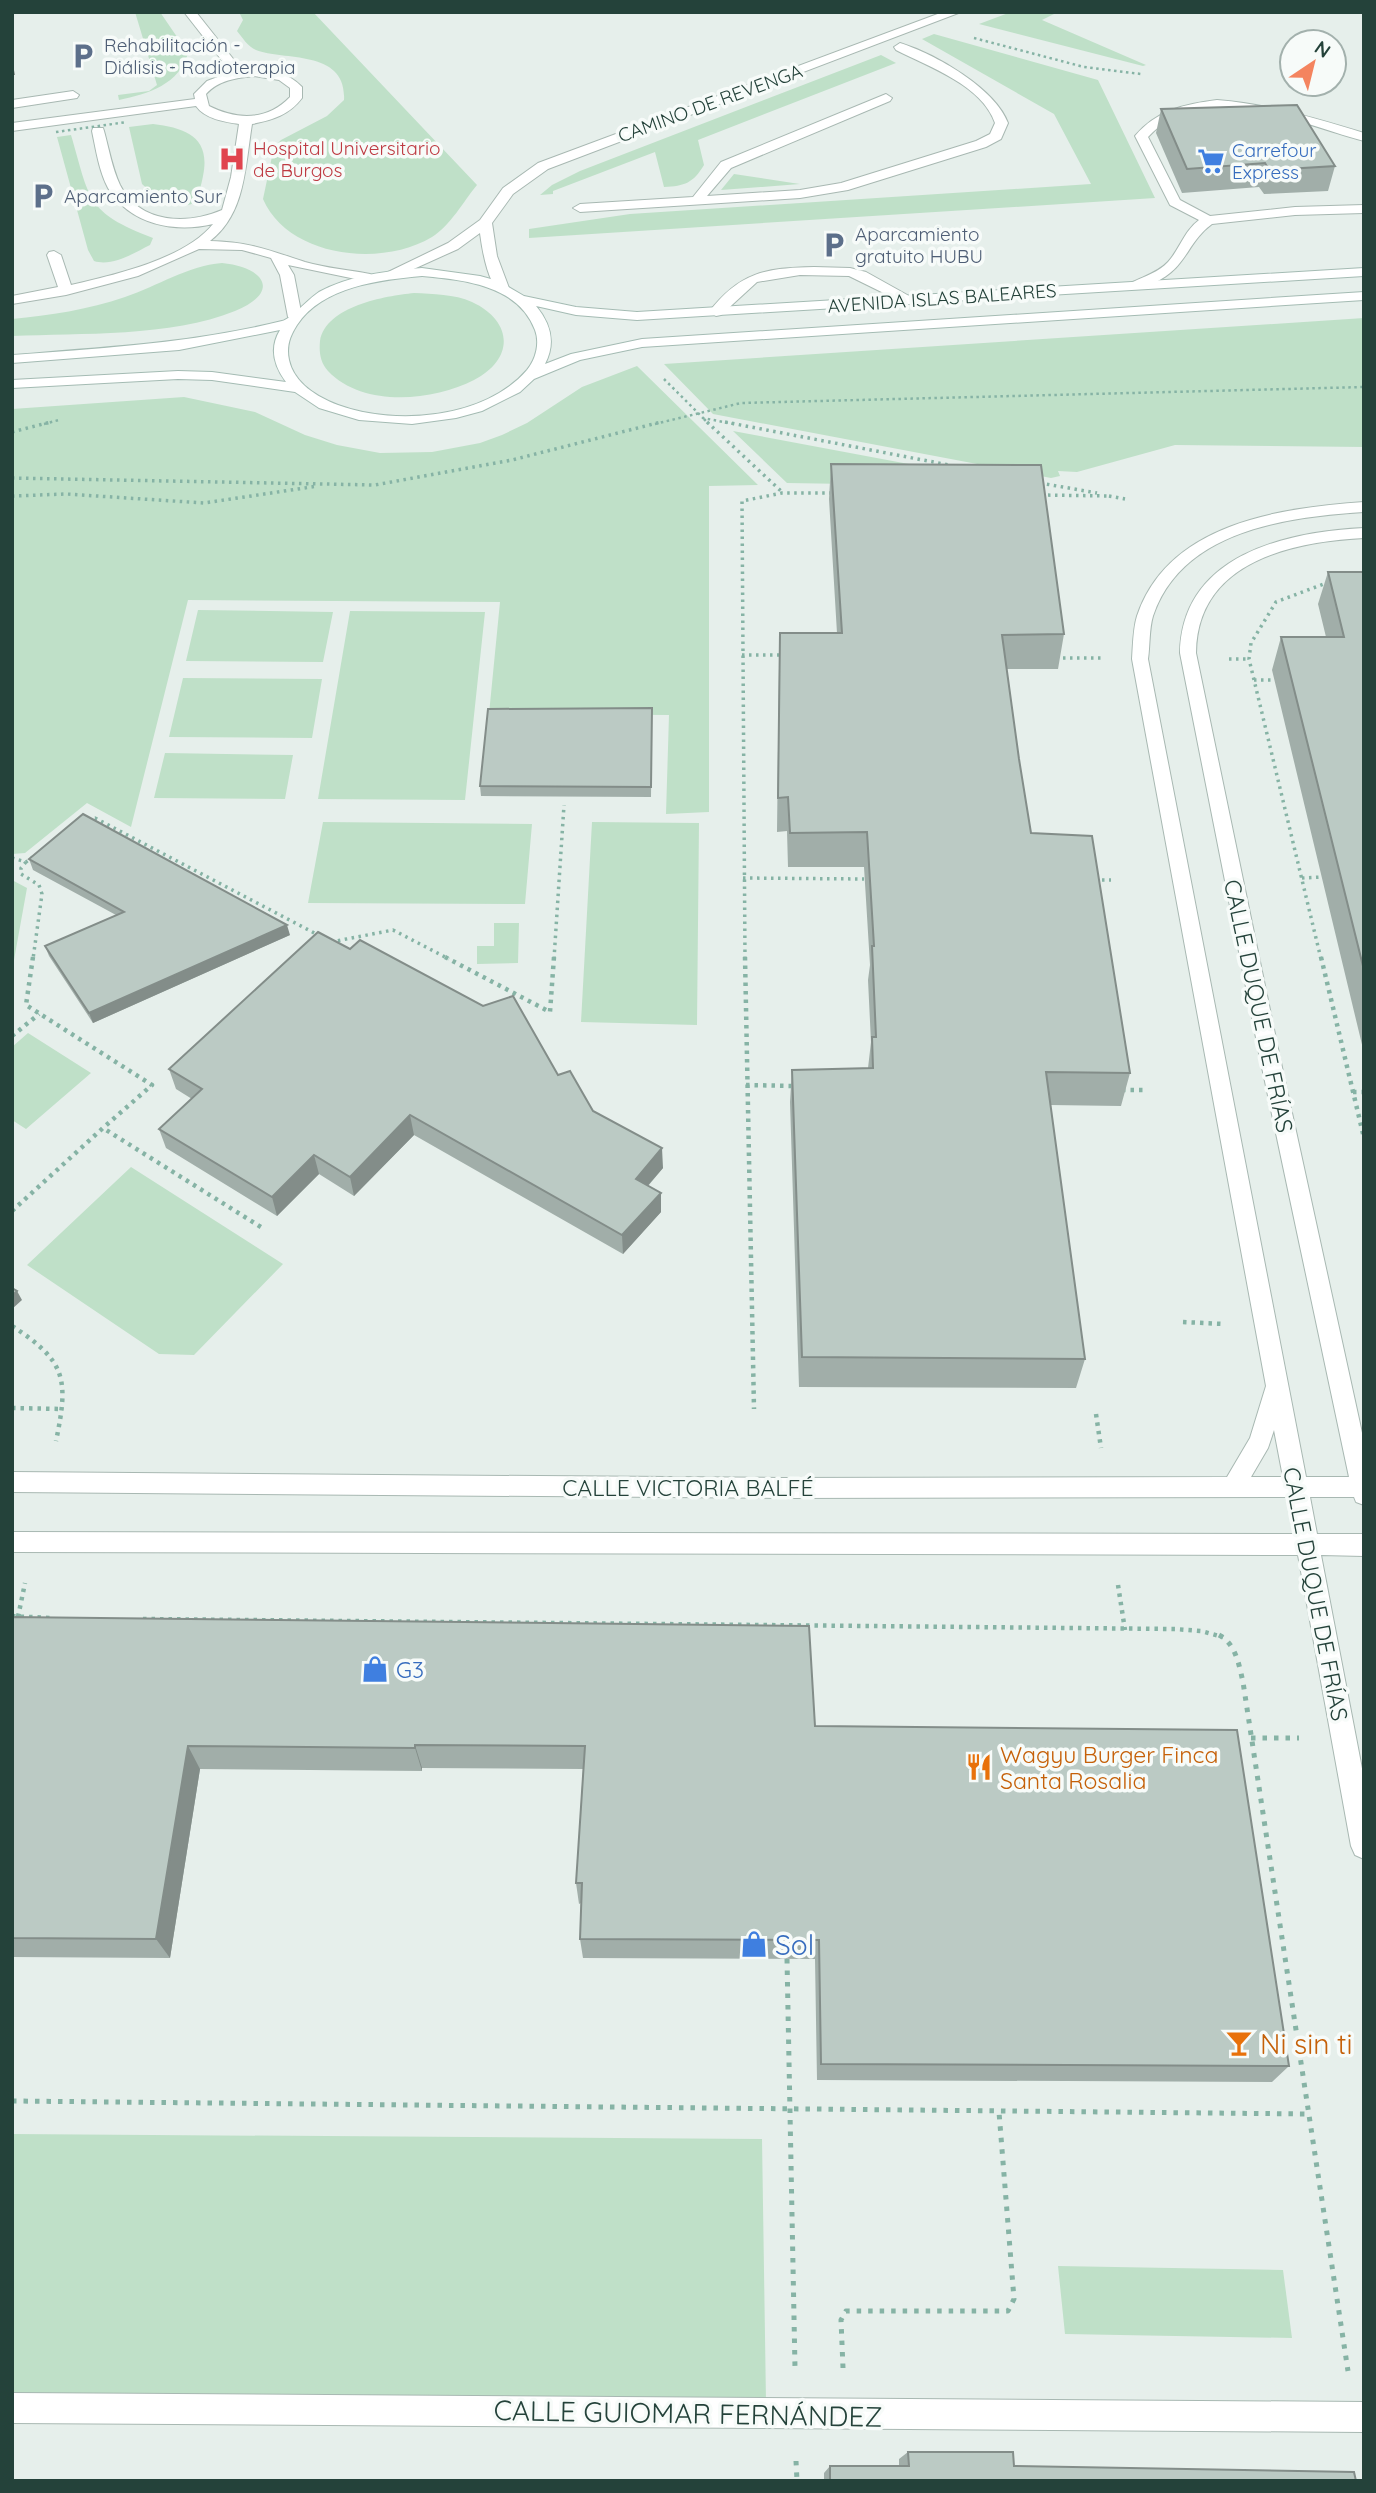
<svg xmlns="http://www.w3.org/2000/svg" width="1376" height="2493" font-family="Quicksand,sans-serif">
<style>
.green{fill:#bfe0c8}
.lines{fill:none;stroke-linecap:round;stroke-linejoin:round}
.lane-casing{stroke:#a8b8b2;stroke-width:2}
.street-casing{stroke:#a8b8b2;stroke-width:2}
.secondary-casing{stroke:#a4bbb3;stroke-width:2}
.path-far3{stroke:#86b3a5;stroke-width:2.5;stroke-dasharray:2.5 3.5;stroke-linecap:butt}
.path-far2{stroke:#86b3a5;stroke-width:3.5;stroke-dasharray:2.5 4.5;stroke-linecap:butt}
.path-far1{stroke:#86b3a5;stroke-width:4.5;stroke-dasharray:3.5 5;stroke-linecap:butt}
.path{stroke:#86b3a5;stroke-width:5;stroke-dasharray:4.5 7;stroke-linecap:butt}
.lane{fill:#fff;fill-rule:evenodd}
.street{fill:#fff;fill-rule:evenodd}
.secondary{fill:#fff;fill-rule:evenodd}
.path-bridge{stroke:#86b3a5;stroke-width:2.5;stroke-dasharray:2.5 3.5;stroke-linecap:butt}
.wall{fill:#a1aea9}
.shaded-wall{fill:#838d89}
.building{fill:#bbcac4;stroke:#838d89;stroke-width:2}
.labels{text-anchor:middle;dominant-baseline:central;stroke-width:7;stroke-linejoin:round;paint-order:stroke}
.far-service-label{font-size:19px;fill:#4e5e75;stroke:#f7fbf9;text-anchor:start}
.far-street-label{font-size:19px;fill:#24423a;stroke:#f7fbf9}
.far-health-label{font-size:19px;fill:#be3a42;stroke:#f7fbf9;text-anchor:start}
.far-shop-label{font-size:19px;fill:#366cbe;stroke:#f7fbf9;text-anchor:start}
.street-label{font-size:23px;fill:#24423a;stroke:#f7fbf9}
.shop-label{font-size:23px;fill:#366cbe;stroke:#f7fbf9;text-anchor:start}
.food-label{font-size:23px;fill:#c56008;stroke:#f7fbf9;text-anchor:start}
.near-shop-label{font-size:28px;fill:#366cbe;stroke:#f7fbf9;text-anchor:start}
.near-food-label{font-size:28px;fill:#c56008;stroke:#f7fbf9;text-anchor:start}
.near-street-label{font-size:28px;fill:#24423a;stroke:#f7fbf9}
</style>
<rect width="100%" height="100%" fill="#e6efeb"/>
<!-- green -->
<path class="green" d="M135 12H160L188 53C180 84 148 94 119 100L118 95 149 91 157 85Z
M239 12H313L477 185C463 202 451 225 432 237 381 268 288 257 263 199L274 147 281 140 327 116 344 100C347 49 284 61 256 50 248 47 242 37 237 31L243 20Z
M1011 12H1058L1042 20 1146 65 1143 66 979 24Z
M934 34 1098 80 1155 198 529 238V229L630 214 1091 184 1054 114 922 39Z
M881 55 896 63 698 140 704 165C693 183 685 186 664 187L655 152 553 191V194L540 195 552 185 580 171Z
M153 124C186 128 211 137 203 176 201 186 199 194 194 203 174 212 157 197 142 184L129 127Z
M71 135C90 199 85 212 153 238L150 245C134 253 112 267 94 261L88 250 57 137Z
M734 174 793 183 800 184 721 190Z
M222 263C264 267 282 292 235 311 171 337 81 333 12 336V319C50 315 88 310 125 297 158 286 187 266 222 263Z
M414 293C433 294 454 294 472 302 513 321 515 359 474 380 433 401 363 408 328 371 320 362 319 352 320 341 326 306 385 296 414 293Z
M1364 318V447L1175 445 1077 472 1058 471 1060 476 1051 478 713 414 664 364Z
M637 366 758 485 709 486V812L666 814 669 715 489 714 500 602 188 600 131 827 87 803 25 853 12 854V409L184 397 255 412 305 435 337 445 380 453 432 452 480 443 502 435 527 423 582 387Z
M733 431 1032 487 787 483Z
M198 610 333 612 323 662 186 661Z
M350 611 485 612 465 800 318 799Z
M183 678 322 679 312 738 169 737Z
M165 753 293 755 285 799 154 798Z
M323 822 532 824 525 904 308 903Z
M592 822 699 823 697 1025 581 1022Z
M12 880 27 888 12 971Z
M494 923H519L518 963 477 964V946H494Z
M28 1033 91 1073 26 1129 12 1120V1047Z
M131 1167 283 1264 194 1355 159 1354 27 1265Z
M12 2134 762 2139 766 2402 12 2395Z
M1058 2266 1283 2270 1292 2338 1065 2334Z"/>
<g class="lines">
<defs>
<path id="lane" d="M184 12H196L242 70C263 67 287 71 302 87V98C289 115 273 120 252 124 245 166 246 213 210 241 250 242 268 250 305 262 326 268 349 270 370 274L377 278 370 282 288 265 294 275 302 317 295 321 288 317 280 275 271 258 242 250 199 249 138 276 66 295 12 304V296L58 287 47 255 49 252 54 251 61 255 71 285C114 275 185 259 213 224 175 233 130 225 108 188 99 171 96 150 92 131L93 128H103L104 131C109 149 112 168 120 185 140 224 187 225 222 210L231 177 239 124C225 122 205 119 196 106L12 131V123L195 99 194 94 207 81 231 72ZM254 76 279 80 290 88V97C267 121 237 120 209 106L206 94C219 80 236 78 254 76Z
M900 43C935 54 995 88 1008 123L1001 139 986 147 848 190 800 198 580 212 573 208 580 204 693 197 721 162 886 94 892 98 890 101 731 168 707 196 800 190 841 183 976 141 990 134 995 123C982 85 929 67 896 50L894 47Z
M73 91 79 95 77 98 12 108V100Z
M1217 100C1268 104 1315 118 1364 133V141C1306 126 1226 88 1169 119 1161 124 1154 131 1148 137L1180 200 1210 216 1295 207 1364 205V213L1295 215 1212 224C1186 243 1188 267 1154 283 1147 286 1141 290 1133 288V282C1145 276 1159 272 1168 262 1180 249 1184 231 1199 220L1170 205 1135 136C1157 110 1185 104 1217 100Z
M814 267 850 268 866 272 918 301 916 304H906L849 276 800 275 757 282 721 315 716 316 709 312C740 272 766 268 814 267Z"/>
<path id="street" d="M943 12H961L548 169 513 194 492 223 497 256 509 288 507 291 502 292C488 287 482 248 480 233L458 249 396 277H386L384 274 448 243 480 220 503 188 538 163Z
M1364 502V512C1287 517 1182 530 1153 616 1149 629 1150 645 1148 659L1306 1477H1349L1260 1058 1180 653C1182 555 1285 532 1364 528V538C1290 542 1197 562 1196 653L1280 1058 1364 1442V1505L1356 1502 1354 1497H1310L1317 1534H1364V1556L1321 1555 1364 1779V1859L1355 1855 1351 1846 1298 1555 12 1552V1532L1294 1534 1287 1497 781 1498 12 1492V1472L781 1478 1227 1477 1250 1438 1266 1386 1132 659C1133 645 1133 629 1137 616 1168 523 1280 508 1364 502ZM1274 1430 1283 1477H1251L1268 1448Z
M12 2393 1364 2402V2432L12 2423Z"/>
<path id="secondary" d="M422 268 480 276 498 281 524 296 576 307 637 312 1364 268V276L637 320 576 315 536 306C551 324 556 343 545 364L571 354 642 339 1364 292V300L642 347 580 360 534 379 520 392 482 411 456 418 412 424 359 420 319 408 295 392 212 380 178 379 12 388V380L178 371 212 372 286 382C274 366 269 348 280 330L179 350 12 363V355C103 348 193 343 282 321 291 319 308 299 319 292 350 275 388 271 422 268ZM422 276C464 280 518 285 535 330 540 343 536 359 527 370 485 419 395 426 338 405 317 397 294 383 289 360 286 346 290 336 297 325 323 286 380 280 422 276Z"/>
</defs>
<!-- lane casing -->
<use href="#lane" class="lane-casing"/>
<!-- street casing -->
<use href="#street" class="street-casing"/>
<!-- secondary casing -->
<use href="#secondary" class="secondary-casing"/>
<!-- path-far3 -->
<path class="path-far3" d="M974 38 1084 67 1141 74
M664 379 703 418 734 424
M704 419 709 424
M44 424 59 420
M655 424 741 403 1364 387"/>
<!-- path-far2 -->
<path class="path-far2" d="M707 422 782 492
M725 422 949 465
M12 432 51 422
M12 478 375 485 512 460 661 422
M1040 483 1097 493
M1041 495 1110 496
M12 496 66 494 204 503 318 486
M1109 496 1125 499
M742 655H783
M1056 658H1101
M1229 659H1249
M1254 680H1274
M88 819 95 818 320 936
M12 858 26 862 33 857
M26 862 21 868V874L39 885 42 894 33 959
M743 878 864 879
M1302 878 1322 877
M1095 880H1111
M331 942 393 930 449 959
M554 959 564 805
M745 959 742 501 782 493H833
M1321 959 1249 659 1251 643 1276 602 1329 582"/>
<!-- path-far1 -->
<path class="path-far1" d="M33 957 26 1005 152 1085 103 1128
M445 957 550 1012 554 957
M745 957 754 1409
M1321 957 1364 1138
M12 1036 39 1014
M746 1085 794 1086
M1122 1090H1145
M1353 1092H1364
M12 1211 103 1128 264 1229
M1183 1322 1224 1324
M12 1326C66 1361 69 1379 56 1441
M12 1408 63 1409
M1096 1414 1101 1448
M1118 1585 1125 1630
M12 1616 50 1618
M18 1617 25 1583
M143 1619 1175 1629 1201 1631 1223 1637"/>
<!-- path -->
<path class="path" d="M1219 1635C1236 1644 1239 1665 1243 1682L1348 2371
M1251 1738H1299
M787 1959 795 2368
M12 2101 1309 2114
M843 2368 841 2320 846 2311H1008L1014 2299 999 2112
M796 2461 797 2481"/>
<!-- lane -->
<use href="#lane" class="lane"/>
<!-- street -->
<use href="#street" class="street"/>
<!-- secondary -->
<use href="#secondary" class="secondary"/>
<!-- path-bridge -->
<path class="path-bridge" d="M56 132 127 122"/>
</g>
<!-- wall -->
<path class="wall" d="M1161 109 1335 166 1328 191 1264 194 1259 187 1182 193 1156 133Z
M831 464 1064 634 1058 669H1007L1019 759 1031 833 1130 1073 1121 1106 1050 1105 1085 1359 1076 1388 799 1387 790 1102 792 1070 868 1068 871 1042 868 980 870 965 864 867H788L787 831 777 832 779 668 780 633H837L829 499Z
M1328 572H1364V1053L1272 670 1281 637H1326L1318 604Z
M652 708 651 797 481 796 480 786Z
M29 859 290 935 93 1023 49 956 45 946 116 915 33 870Z
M169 1069 558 1075 593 1111 663 1168 648 1186 661 1212 623 1254 414 1135 354 1196 319 1174 277 1216 166 1148 159 1129 192 1099 176 1089Z
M12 1617 815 1726 1289 2066 1272 2082 817 2080 815 1959 583 1958 580 1939 581 1903 579 1904 576 1883 583 1769 422 1768V1771L200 1769 170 1958 12 1957Z
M908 2452 1014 2466 1356 2481H824V2473L830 2466H899V2459Z"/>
<!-- shaded-wall -->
<path class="shaded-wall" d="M12 60 15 75H12Z
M287 925 290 935 93 1023 89 1013Z
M410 1115 414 1135 354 1196 350 1177Z
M662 1148 663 1168 637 1198 636 1179Z
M314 1155 319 1174 277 1216 272 1197Z
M661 1193V1212L623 1254 622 1235Z
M17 1291 22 1300 12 1309V1296Z
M415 1745 422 1768V1771L415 1748Z
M188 1746 200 1769 170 1958 156 1939Z"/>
<!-- building -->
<path class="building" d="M1297 105 1335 166 1269 170 1265 163 1187 169 1161 109Z
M831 464 1041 465 1064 634 1002 635 1019 759 1031 833 1092 836 1130 1073 1046 1072 1085 1359 802 1357 792 1070 873 1068 872 1037H876L872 946H874L867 832 790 833 788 797 778 798 780 633H842Z
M1328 572H1364V970L1281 637H1344Z
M652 708 651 787 480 786 488 709Z
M83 814 287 925 89 1013 45 946 124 912 29 859Z
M318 932 350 949 360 940 483 1006 513 996 558 1075 570 1071 593 1111 662 1148 636 1179 661 1193 622 1235 410 1115 350 1177 314 1155 272 1197 159 1129 202 1089 169 1069Z
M12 1288 17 1291 12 1296Z
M12 1617 809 1626 815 1726 1237 1730 1289 2066 821 2064 819 1940 580 1939 582 1883H576L585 1746 415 1745V1748L188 1746 156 1939 12 1938Z
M908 2452H1013L1014 2466 1354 2472 1356 2481H830V2466H909Z"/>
<!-- icons -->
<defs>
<symbol id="parking-bare" viewBox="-9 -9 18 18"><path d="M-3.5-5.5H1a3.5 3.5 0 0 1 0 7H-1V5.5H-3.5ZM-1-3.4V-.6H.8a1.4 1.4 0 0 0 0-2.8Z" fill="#5c6f8a" stroke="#f7fbf9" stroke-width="2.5" paint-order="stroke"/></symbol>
<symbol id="hospital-bare" viewBox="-9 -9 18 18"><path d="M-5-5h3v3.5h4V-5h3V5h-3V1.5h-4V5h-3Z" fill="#e0444e" stroke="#f7fbf9" stroke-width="2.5" paint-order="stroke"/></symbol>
<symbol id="supermarket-bare" viewBox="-9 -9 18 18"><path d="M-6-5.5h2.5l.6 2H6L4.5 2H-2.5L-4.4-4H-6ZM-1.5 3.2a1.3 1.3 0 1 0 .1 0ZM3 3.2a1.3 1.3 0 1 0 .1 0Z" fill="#3f7fe0" stroke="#f7fbf9" stroke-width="2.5" paint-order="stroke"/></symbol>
<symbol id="shop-bare" viewBox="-9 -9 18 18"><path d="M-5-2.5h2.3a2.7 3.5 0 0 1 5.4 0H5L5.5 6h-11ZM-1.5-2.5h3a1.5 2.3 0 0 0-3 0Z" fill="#3f7fe0" stroke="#f7fbf9" stroke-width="2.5" paint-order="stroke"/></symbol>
<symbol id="restaurant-bare" viewBox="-9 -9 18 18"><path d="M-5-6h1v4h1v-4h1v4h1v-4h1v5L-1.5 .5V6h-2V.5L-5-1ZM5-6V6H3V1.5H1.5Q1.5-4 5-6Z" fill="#e8710a" stroke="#f7fbf9" stroke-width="2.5" paint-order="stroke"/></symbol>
<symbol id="bar-bare" viewBox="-9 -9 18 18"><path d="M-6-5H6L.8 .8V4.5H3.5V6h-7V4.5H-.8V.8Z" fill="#e8710a" stroke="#f7fbf9" stroke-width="2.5" paint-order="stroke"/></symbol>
</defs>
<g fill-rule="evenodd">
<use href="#parking-bare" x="64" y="37" width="38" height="38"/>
<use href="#hospital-bare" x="213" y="140" width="38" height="38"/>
<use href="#supermarket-bare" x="1192" y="142" width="38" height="38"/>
<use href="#parking-bare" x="24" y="177" width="38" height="38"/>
<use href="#parking-bare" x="815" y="226" width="38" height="38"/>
<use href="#shop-bare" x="356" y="1650" width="38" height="38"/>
<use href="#restaurant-bare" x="960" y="1748" width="38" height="38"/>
<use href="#shop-bare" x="735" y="1925" width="38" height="38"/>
<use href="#bar-bare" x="1220" y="2024" width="38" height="38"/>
</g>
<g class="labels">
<!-- far-service labels -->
<g class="far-service-label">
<text x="104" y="45">Rehabilitación -<tspan x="104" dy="22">Diálisis - Radioterapia</tspan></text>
<text x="64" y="196">Aparcamiento Sur</text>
<text x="855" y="234">Aparcamiento<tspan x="855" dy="22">gratuito HUBU</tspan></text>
</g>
<!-- far-street labels -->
<g class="far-street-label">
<text transform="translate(710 103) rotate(-20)">CAMINO DE REVENGA</text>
<text transform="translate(942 298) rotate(-4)">AVENIDA ISLAS BALEARES</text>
</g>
<!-- far-health labels -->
<g class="far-health-label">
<text x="253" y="148">Hospital Universitario<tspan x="253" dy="22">de Burgos</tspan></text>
</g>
<!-- far-shop labels -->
<g class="far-shop-label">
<text x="1232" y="150">Carrefour<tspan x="1232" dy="22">Express</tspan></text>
</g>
<!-- street labels -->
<g class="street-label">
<text transform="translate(1259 1006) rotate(78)">CALLE DUQUE DE FRÍAS</text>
<text x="688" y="1487">CALLE VICTORIA BALFÉ</text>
<text transform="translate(1316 1594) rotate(79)">CALLE DUQUE DE FRÍAS</text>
</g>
<!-- shop labels -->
<g class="shop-label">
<text x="396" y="1669">G3</text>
</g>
<!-- food labels -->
<g class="food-label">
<text x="1000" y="1754">Wagyu Burger Finca<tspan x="1000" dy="26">Santa Rosalia</tspan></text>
</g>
<!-- near-shop labels -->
<g class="near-shop-label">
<text x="775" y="1944">Sol</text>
</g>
<!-- near-food labels -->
<g class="near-food-label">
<text x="1260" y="2043">Ni sin ti</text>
</g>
<!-- near-street labels -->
<g class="near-street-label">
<text transform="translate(688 2413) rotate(1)">CALLE GUIOMAR FERNÁNDEZ</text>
</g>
</g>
<!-- border -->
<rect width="1376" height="2493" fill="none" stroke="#24423a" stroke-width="28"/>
<!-- north arrow -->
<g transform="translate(1313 63) rotate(35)"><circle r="33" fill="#f7fbf9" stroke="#a3b1ad" stroke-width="2"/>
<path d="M0-5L12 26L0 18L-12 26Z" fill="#f4845f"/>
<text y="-10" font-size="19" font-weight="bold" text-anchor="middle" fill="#24423a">N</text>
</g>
</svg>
